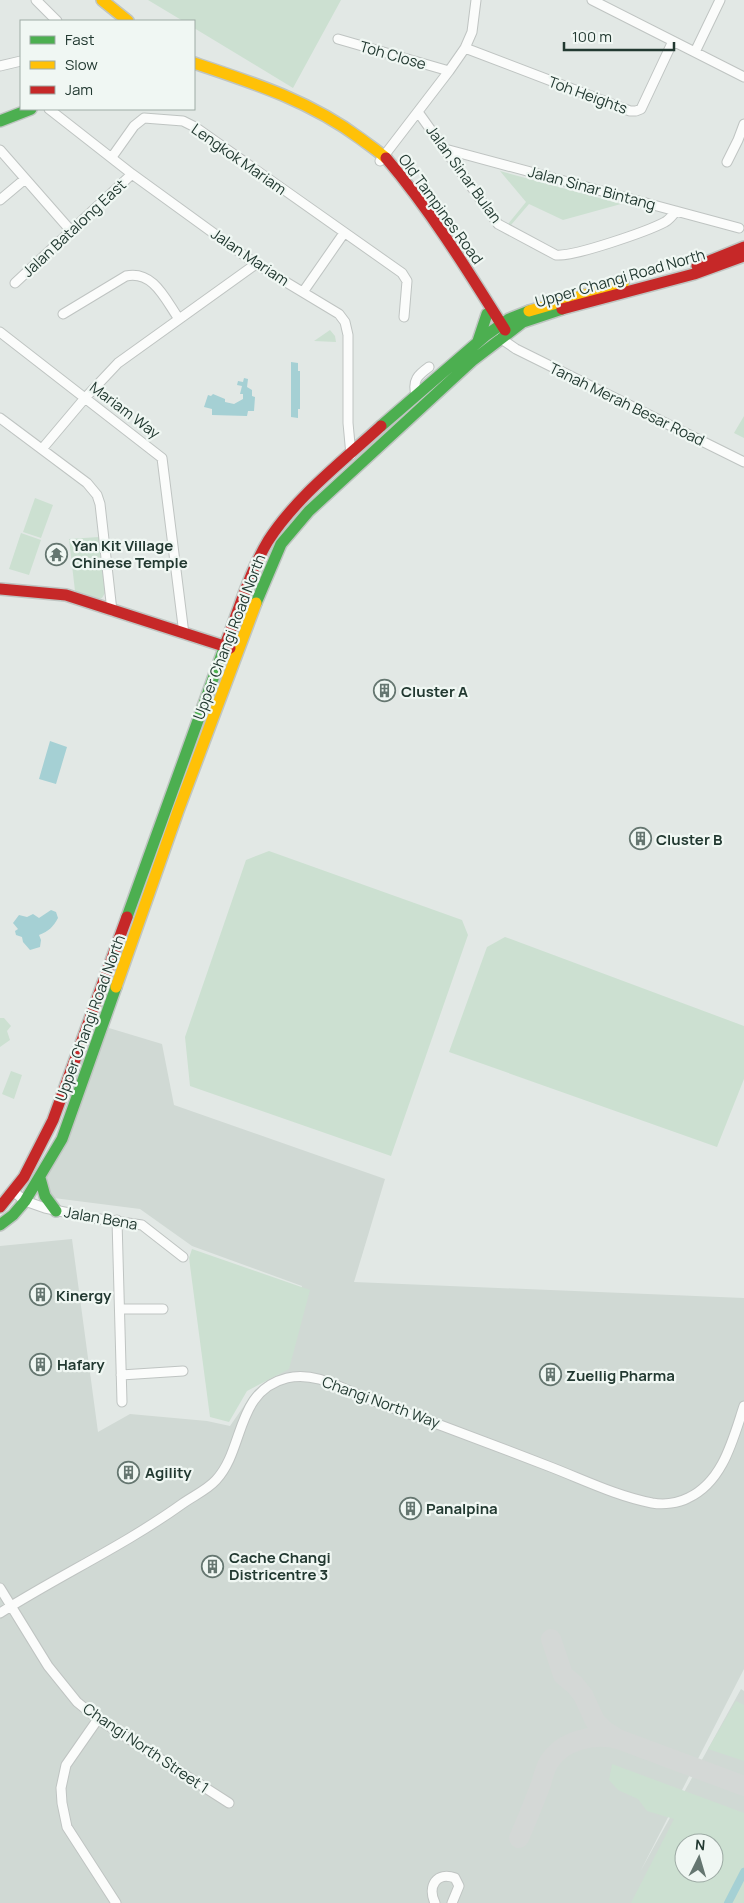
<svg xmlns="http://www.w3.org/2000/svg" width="744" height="1903" font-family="Manrope,sans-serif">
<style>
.built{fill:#d0d9d4;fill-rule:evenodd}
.green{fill:#cce0d1;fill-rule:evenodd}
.water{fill:#a5d0d4}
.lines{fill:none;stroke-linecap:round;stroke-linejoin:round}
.canal{stroke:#a5d0d4;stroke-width:8}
.taxiway{stroke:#d4d8d6;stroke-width:20}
.street-casing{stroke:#bfc4c2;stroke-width:11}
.fast-casing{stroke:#bfc5c2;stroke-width:14}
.slow-casing{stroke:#bfc5c2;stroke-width:14}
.jam-casing{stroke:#bfc5c2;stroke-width:14}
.street{stroke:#fbfcfb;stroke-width:9}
.fast{stroke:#4caf50;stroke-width:11}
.slow{stroke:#ffc107;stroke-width:11}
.jam{stroke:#c62828;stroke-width:11}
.labels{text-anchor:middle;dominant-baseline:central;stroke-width:4.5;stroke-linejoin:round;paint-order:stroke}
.street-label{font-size:15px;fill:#223931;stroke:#f0f7f3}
.poi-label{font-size:15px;font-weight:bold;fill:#223931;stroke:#f0f7f3;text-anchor:start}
</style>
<rect width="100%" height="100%" fill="#e2e8e5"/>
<!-- built -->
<path class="built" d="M109 1028 162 1044 174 1105 385 1179 354 1282 744 1298V1669L640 1872 741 1689 744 1691V1903H0V1246L72 1239 98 1432 130 1414 207 1421 230 1426 255 1390 282 1372 302 1286 192 1246 140 1209 38 1196ZM684 1843H714V1873H684Z"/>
<!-- green -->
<path class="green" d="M148 0H341L293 88 194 28V21H183Z
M500 171 621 204 563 220 529 204 511 225 508 224 526 202Z
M330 330 335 336 336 342 314 341Z
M744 416V438L734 433Z
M35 498 53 505 41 538 23 532Z
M21 533 41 540 29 575 9 569Z
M99 537 105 593 102 598 99 599 75 591 69 539Z
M269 851 462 920 468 935 391 1156 190 1086 185 1037 246 860Z
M505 937 744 1026V1079L717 1147 449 1052 487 947Z
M0 1018H4L11 1026 7 1031 10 1040 0 1047Z
M11 1071 22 1075 14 1099 2 1094Z
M192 1249 310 1290 289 1369 247 1391 229 1422 210 1417 189 1258Z
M736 1701 744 1705V1761L708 1749Z
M612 1764 744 1813V1903H631L674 1819 647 1811 638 1799 618 1790 609 1780ZM684 1843H714V1873H684Z"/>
<!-- water -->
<path class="water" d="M291 362 298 363V371H300V409H298V418L291 417Z
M244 378 248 379 247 387 252 390V396L255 397 254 411H248L247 416 212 415V409L204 407 208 395 211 396 213 394 225 399V402L234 404 243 399V394H240L242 386 237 385 238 381 243 382Z
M50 741 67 747 56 784 39 779Z
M51 910 56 912 58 918C53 927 49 931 39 935L41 940 40 947 30 950 23 942 22 937 16 935 15 931 18 929 13 923 19 915 27 917 33 914 39 918Z"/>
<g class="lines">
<!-- canal -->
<path class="canal" d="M728 1903 744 1872"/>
<!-- taxiway -->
<path class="taxiway" d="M551 1639 563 1675 575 1685 583 1695 595 1721 605 1731 618 1739 744 1786
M519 1838C527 1820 534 1802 541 1784 543 1777 545 1768 549 1762 563 1740 594 1733 618 1739"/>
<defs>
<path id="street" d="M36 0 57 21
M592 0 744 77
M338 39 449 71
M465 48 630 111H636L641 109 673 41
M695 52 720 0
M0 66 21 61
M49 109 132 174 256 264 339 314 345 322 348 335V423L351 455
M418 112 498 224 556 255C574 257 648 231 665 222 670 219 673 215 676 211
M445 149 739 228
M0 150 72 232
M112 157 134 126 144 118 183 121 195 127 402 273 407 281 404 317
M380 161 449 71 465 48 472 32 476 0
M727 162 738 140 744 124
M0 200 25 179
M15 283 132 174
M303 292 344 233
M63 314 126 276C154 270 166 301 179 319
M0 332 162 458 184 634
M500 338 516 349 744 462
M416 395C412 380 418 375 429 367
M0 418 87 483 97 495 100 504 112 611
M42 449 85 398 118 363 256 264
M14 1192 25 1201 45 1208 93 1218 142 1225 183 1257
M117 1220 122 1402
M120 1309H163
M121 1375 183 1371
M0 1588 48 1666 77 1702 98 1719 229 1803
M0 1613C60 1575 125 1545 182 1504 193 1496 207 1490 216 1480 245 1449 235 1391 287 1378 317 1371 344 1390 371 1400 430 1421 489 1443 548 1466 582 1479 616 1496 652 1503 664 1505 678 1503 688 1498 723 1482 733 1439 744 1406
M98 1719 66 1765 61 1788 62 1803 67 1827 116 1903
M435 1903C427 1886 437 1871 455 1878L459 1886 452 1903"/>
<path id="fast" d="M0 121 31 109
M478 341 487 314
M381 426 485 336 509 319 529 311
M256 603 281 544 309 511 472 361 523 322 562 309
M127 917 227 640
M40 1178 45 1196 56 1211
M0 1225 13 1215 25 1201 62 1139 116 987"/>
<path id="slow" d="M102 0 128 21
M194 63C254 83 310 101 361 139 369 145 378 151 386 158
M529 311 623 284
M116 987 178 811 256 603"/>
<path id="jam" d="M386 158C431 211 468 271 505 330
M697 266 744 247
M562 309 694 274 744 256
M0 589 66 595 230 648
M227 640C240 607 250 571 268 541 296 497 343 461 381 426
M0 1207 24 1177 53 1120 127 917"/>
</defs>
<!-- street casing -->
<use href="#street" class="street-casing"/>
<!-- fast casing -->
<use href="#fast" class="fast-casing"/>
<!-- slow casing -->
<use href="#slow" class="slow-casing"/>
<!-- jam casing -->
<use href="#jam" class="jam-casing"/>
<!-- street -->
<use href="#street" class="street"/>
<!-- fast -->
<use href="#fast" class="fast"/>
<!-- slow -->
<use href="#slow" class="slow"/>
<!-- jam -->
<use href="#jam" class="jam"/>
</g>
<!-- icons -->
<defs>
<symbol id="temple-ring" viewBox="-11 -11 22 22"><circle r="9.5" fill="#f0f7f3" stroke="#657670" stroke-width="1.5"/><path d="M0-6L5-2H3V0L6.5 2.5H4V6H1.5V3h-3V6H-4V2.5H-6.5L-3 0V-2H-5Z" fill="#657670"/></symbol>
<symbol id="building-ring" viewBox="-11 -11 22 22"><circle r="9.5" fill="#f0f7f3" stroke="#657670" stroke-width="1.5"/><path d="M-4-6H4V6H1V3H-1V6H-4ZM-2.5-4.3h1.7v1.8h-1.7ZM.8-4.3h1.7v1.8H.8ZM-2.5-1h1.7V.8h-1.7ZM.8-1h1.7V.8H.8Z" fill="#657670"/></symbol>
</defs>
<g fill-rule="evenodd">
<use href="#temple-ring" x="44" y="542" width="25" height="25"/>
<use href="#building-ring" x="372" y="678" width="25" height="25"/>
<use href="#building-ring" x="628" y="826" width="25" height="25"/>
<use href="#building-ring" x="28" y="1282" width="25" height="25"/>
<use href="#building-ring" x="28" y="1352" width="25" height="25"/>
<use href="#building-ring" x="538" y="1362" width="25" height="25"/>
<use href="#building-ring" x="116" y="1460" width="25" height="25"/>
<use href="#building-ring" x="398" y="1496" width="25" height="25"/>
<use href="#building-ring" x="200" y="1554" width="25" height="25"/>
</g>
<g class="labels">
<!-- street labels -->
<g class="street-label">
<text transform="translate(393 55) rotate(16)">Toh Close</text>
<text transform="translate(588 95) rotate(20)">Toh Heights</text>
<text transform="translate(239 159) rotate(35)">Lengkok Mariam</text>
<text transform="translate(464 174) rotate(54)">Jalan Sinar Bulan</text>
<text transform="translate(592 188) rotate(15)">Jalan Sinar Bintang</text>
<text transform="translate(441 209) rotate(54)">Old Tampines Road</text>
<text transform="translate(74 228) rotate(-43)">Jalan Batalong East</text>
<text transform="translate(250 257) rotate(34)">Jalan Mariam</text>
<text transform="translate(620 278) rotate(-16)">Upper Changi Road North</text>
<text transform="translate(627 404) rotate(26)">Tanah Merah Besar Road</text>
<text transform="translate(125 410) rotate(37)">Mariam Way</text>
<text transform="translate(229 637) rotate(-69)">Upper Changi Road North</text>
<text transform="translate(90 1018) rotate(-70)">Upper Changi Road North</text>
<text transform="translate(101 1218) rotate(10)">Jalan Bena</text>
<text transform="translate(381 1402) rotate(20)">Changi North Way</text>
<text transform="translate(146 1748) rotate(34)">Changi North Street 1</text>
</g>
<!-- poi labels -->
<g class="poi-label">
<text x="72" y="545">Yan Kit Village<tspan x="72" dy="17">Chinese Temple</tspan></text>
<text x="401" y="691">Cluster A</text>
<text x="656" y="839">Cluster B</text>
<text x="56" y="1295">Kinergy</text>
<text x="57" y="1364">Hafary</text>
<text x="566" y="1375">Zuellig Pharma</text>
<text x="145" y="1472">Agility</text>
<text x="426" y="1508">Panalpina</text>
<text x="229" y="1557">Cache Changi<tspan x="229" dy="17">Districentre 3</tspan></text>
</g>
</g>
<!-- legend -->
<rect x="20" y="20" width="175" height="90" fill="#f0f7f3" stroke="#9eaba5"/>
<rect x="30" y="36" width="25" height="8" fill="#4caf50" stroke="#9eaba5"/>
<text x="65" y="45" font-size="15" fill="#223931">Fast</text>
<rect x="30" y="61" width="25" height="8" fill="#ffc107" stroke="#9eaba5"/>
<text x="65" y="70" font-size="15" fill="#223931">Slow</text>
<rect x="30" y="86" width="25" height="8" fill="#c62828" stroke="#9eaba5"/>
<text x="65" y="95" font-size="15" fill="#223931">Jam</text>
<!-- north arrow -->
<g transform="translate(699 1858) rotate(5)"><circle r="24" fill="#f0f7f3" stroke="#9eaba5"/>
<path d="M0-4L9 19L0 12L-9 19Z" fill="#657670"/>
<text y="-8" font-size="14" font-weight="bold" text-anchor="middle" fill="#223931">N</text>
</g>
<!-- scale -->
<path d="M564 42v8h110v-8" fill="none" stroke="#223931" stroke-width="2.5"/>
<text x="572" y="42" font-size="15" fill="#223931" stroke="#f0f7f3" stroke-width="4" paint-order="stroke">100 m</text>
</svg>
